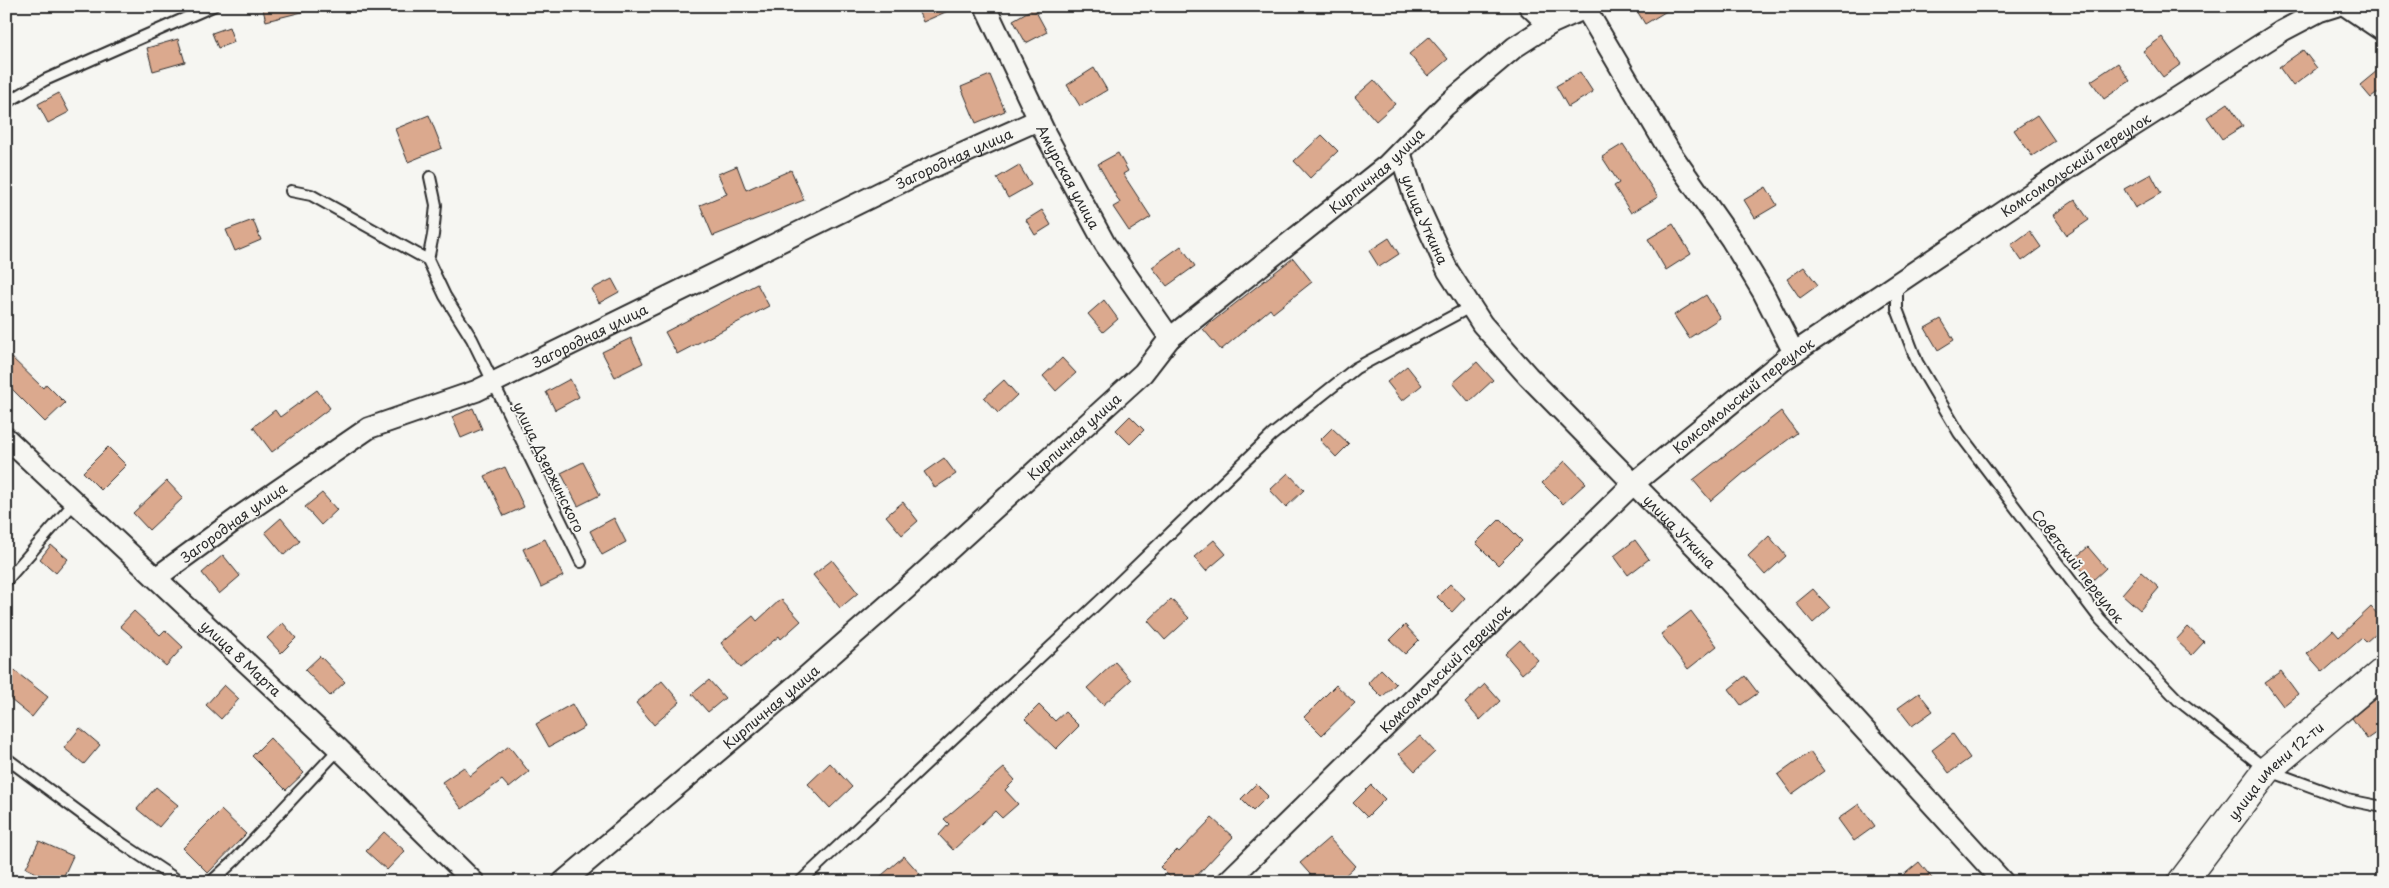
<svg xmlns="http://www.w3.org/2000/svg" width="2389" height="888" font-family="'Playpen Sans',sans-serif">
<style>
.building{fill:#dba98e;stroke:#2b2b2b}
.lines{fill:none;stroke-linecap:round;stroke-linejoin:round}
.service-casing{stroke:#2b2b2b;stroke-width:14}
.minor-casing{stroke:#2b2b2b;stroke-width:24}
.secondary-casing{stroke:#2b2b2b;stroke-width:31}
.service{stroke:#f6f6f2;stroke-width:10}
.minor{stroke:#f6f6f2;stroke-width:20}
.secondary{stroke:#f6f6f2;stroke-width:28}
.labels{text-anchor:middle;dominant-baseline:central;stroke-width:4;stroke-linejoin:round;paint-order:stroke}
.street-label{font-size:14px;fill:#2b2b2b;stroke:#f6f6f2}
</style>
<rect width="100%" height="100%" fill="#f6f6f2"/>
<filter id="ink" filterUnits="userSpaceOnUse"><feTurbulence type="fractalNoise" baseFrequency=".02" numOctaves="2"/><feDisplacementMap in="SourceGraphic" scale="10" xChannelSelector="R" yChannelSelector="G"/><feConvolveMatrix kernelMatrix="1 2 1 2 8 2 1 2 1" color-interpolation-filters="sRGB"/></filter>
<g filter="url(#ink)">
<!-- building -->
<path class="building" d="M262 6H305L306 11 266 21Z
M916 6H959L923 22Z
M1634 6H1675L1645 24Z
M1034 8 1047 32 1026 43 1013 20Z
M229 27 234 42 218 48 212 33Z
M1429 37 1448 59 1428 76 1409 54Z
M2162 37 2181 64 2163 77 2143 51Z
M178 39 185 62 153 71 147 48Z
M2303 50 2317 68 2293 86 2279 67Z
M2118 63 2130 81 2104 99 2091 81Z
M2383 66V89L2371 98 2360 85Z
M1094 68 1107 90 1080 106 1067 85Z
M1580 72 1593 92 1568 107 1556 86Z
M990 75 1005 111 976 123 961 87Z
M1374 80 1395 104 1376 121 1355 97Z
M59 93 69 112 48 123 38 104Z
M2228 103 2243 126 2222 139 2207 117Z
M429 115 442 148 408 162 395 129Z
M2037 115 2055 141 2032 156 2014 130Z
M1322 135 1338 151 1310 178 1294 161Z
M1623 144 1658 197 1631 213 1614 186 1619 183 1602 157Z
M1118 153 1128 171 1123 174 1151 217 1129 231 1113 207 1120 203 1098 164Z
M1019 165 1031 185 1008 198 997 178Z
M737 166 746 190 791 170 804 200 713 236 700 205 727 194 718 174Z
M2151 174 2161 193 2135 208 2124 189Z
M1766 187 1777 205 1755 218 1744 200Z
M2075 200 2089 220 2067 235 2053 215Z
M1042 210 1051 225 1035 235 1026 220Z
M253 220 261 240 235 251 226 230Z
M1673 224 1691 254 1666 270 1648 239Z
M2030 231 2041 247 2022 261 2011 245Z
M1389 238 1399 254 1379 267 1369 251Z
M1181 246 1195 266 1167 286 1152 267Z
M1293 258 1312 282 1273 313 1270 309 1221 350 1203 329Z
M1804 267 1818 285 1800 298 1787 279Z
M612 279 619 292 599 303 592 289Z
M757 284 769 306 677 354 665 332Z
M1706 295 1720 318 1689 338 1674 315Z
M1104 300 1118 319 1103 332 1088 314Z
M1941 319 1954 340 1938 350 1925 328Z
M631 338 643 363 615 377 602 352Z
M6 352 43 388 46 384 65 403 45 422 6 383Z
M1062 358 1076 373 1056 391 1043 376Z
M1477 362 1493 380 1469 402 1453 383Z
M1407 366 1422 385 1402 401 1387 382Z
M570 379 579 397 555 410 546 392Z
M1004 380 1017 395 998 413 984 398Z
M317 390 330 408 272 452 253 427 275 410 280 417Z
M473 408 482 429 461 438 452 417Z
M1781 411 1797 433 1746 471 1711 501 1693 480Z
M1130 416 1144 430 1130 444 1116 430Z
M1332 428 1349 444 1336 457 1320 440Z
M108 447 126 465 101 490 83 472Z
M944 458 956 474 935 488 924 472Z
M1565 461 1586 483 1563 504 1542 483Z
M583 462 600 495 578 506 561 473Z
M505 467 524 507 504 516 485 476Z
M1288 473 1304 490 1286 507 1270 490Z
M167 481 183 498 149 530 133 513Z
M322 493 337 510 321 525 305 507Z
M903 502 918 521 902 535 886 516Z
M281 518 300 541 284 555 265 532Z
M614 518 626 542 602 555 590 531Z
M1500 519 1522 541 1498 565 1476 543Z
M1769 536 1786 556 1765 575 1748 556Z
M545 539 563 576 541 587 523 549Z
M1214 540 1226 554 1206 571 1194 557Z
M1635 540 1649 559 1628 575 1614 556Z
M51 545 68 559 56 573 40 559Z
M2088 547 2106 568 2092 581 2073 560Z
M223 555 240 576 219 594 202 573Z
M832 560 858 593 840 608 813 575Z
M2141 572 2159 588 2140 610 2122 594Z
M1450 584 1465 598 1452 612 1437 597Z
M1813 589 1830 608 1813 623 1796 603Z
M781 599 801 621 781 639 779 636 741 668 721 643 753 616 757 621Z
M1171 599 1189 618 1165 640 1148 621Z
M2371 607 2383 620V627L2366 642 2362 638 2323 672 2307 654 2333 630 2339 637Z
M134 611 160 635 165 630 183 647 166 666 120 626Z
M1691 611 1717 646 1688 669 1661 634Z
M283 623 296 638 281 653 267 638Z
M1405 625 1419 640 1405 654 1390 640Z
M2188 627 2204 642 2192 655 2176 640Z
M1520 640 1538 660 1522 674 1505 654Z
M320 656 345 682 330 696 305 670Z
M1115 662 1131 680 1103 705 1087 688Z
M6 664 48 697 32 717 6 696Z
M1381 669 1396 684 1382 697 1368 683Z
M2281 671 2298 694 2283 706 2265 682Z
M1745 676 1758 693 1741 705 1729 689Z
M709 680 725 698 708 712 692 694Z
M662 681 680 702 654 725 636 703Z
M1485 684 1500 701 1480 720 1465 703Z
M224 685 239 699 221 719 206 705Z
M1336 685 1355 703 1322 735 1304 717Z
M1919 693 1933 711 1912 726 1898 708Z
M2375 699 2383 710V728L2367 739 2352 718Z
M572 704 585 727 549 747 536 724Z
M1039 705 1055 721 1065 712 1079 726 1056 749 1025 719Z
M80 728 100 745 84 764 64 748Z
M1953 734 1970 758 1949 773 1932 750Z
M1420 736 1435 752 1415 771 1399 754Z
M270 738 304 773 286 790 252 756Z
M509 746 529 772 509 788 502 780 462 809 442 782 464 767 470 776Z
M1810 752 1824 771 1792 794 1778 775Z
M830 763 852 787 830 808 808 784Z
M1004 768 1015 780 1005 790 1018 804 1002 818 995 811 953 850 939 835 949 824 944 819Z
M1256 784 1268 796 1253 811 1241 799Z
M1371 785 1385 799 1367 817 1353 803Z
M156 787 178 805 159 827 137 809Z
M1859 804 1875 826 1854 841 1838 819Z
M221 810 246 834 208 873 183 848Z
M1212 818 1233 837 1191 882H1175L1160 867 1177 850 1179 852Z
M384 832 405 851 387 870 366 851Z
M1329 838 1355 866 1338 882H1317L1300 863Z
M39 841 73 856 61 882H55L26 868Z
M904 856 920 874 911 882H874Z
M1919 862 1935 882H1895Z"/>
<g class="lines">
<defs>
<path id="service" d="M6 103 45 80 213 6
M430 177 436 205 433 235 428 260 445 296 472 339 581 562
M291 191 311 195 428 260
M1897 284V309L1917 362 1959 433 2100 619 2178 700 2267 770 2348 800 2383 807
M6 581 75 502
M6 758 117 840 180 882
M211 882 236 859 339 749
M800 882 1102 599 1272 435 1356 368 1470 307"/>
<g id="minor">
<path id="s1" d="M985 6 1046 135 1105 244 1170 338"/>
<path d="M1529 6 1549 25"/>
<path d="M2346 6 2383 31"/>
<path d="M1586 9 1670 152 1731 239 1763 292 1794 353"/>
<path id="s2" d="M1400 152 1415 199 1448 271 1482 324 1528 376 1727 579 2003 882"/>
<path id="s3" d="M6 438 339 749 474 882"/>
<path id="s4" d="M157 577 242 515 369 428 476 391 924 171 1038 120"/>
<path id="s5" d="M563 882 807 676 906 589 1143 373 1170 338 1387 165 1445 106 1515 47 1552 23 1590 6"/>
<path id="s6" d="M1227 882 1633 484 1785 359 2100 147 2282 31 2320 11 2336 6"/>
</g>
<g id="secondary">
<path id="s7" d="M2182 882 2267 770 2383 672"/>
</g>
</defs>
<!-- service casing -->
<use href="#service" class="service-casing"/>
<!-- minor casing -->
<use href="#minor" class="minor-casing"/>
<!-- secondary casing -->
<use href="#secondary" class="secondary-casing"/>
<!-- service -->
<use href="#service" class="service"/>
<!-- minor -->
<use href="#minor" class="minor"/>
<!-- secondary -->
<use href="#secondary" class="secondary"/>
</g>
</g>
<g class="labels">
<!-- street labels -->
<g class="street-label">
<text stroke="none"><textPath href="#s4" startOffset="904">Загородная улица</textPath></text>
<text stroke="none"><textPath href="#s6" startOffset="1115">Комсомольский переулок</textPath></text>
<text stroke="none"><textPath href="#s5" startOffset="1082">Кирпичная улица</textPath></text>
<text stroke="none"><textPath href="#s1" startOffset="190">Амурская улица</textPath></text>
<text stroke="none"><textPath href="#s2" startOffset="72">улица Уткина</textPath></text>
<text stroke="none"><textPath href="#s4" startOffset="499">Загородная улица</textPath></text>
<text stroke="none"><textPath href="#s6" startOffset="710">Комсомольский переулок</textPath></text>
<text stroke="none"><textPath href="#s5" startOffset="678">Кирпичная улица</textPath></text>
<text transform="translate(549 467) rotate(64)">улица Дзержинского</text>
<text stroke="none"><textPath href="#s4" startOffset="94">Загородная улица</textPath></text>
<text stroke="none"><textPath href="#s2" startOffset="478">улица Уткина</textPath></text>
<text transform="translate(2078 566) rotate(52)">Советский переулок</text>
<text stroke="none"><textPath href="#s3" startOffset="322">улица 8 Марта</textPath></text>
<text stroke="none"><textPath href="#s6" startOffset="305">Комсомольский переулок</textPath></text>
<text stroke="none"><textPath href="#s5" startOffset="272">Кирпичная улица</textPath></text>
<text stroke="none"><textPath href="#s7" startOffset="146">улица имени 12-ти</textPath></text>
</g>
</g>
<!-- margin -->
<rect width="2389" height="888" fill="none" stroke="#f6f6f2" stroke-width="25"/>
<rect x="12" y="12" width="2364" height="863" fill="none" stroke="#2b2b2b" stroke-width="2" filter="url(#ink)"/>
</svg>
